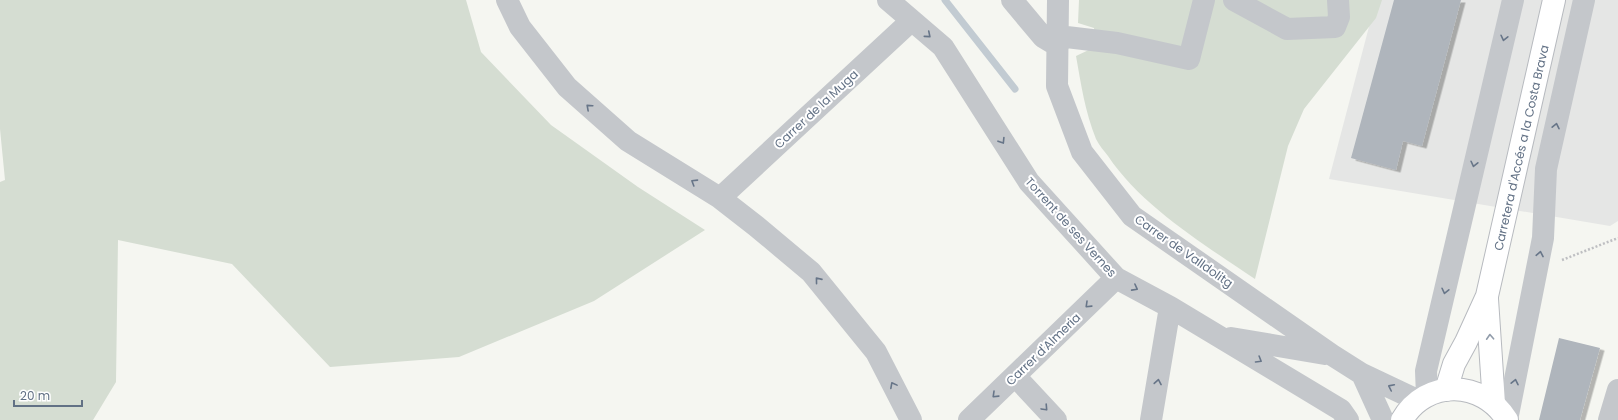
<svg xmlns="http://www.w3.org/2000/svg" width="1618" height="420" font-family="Poppins,sans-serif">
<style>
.built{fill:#e5e6e5}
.green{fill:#d5ddd2}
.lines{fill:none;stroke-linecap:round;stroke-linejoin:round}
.stream{stroke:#c2cbd2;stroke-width:7}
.building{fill:#afb5bc;filter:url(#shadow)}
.major-casing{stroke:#b7babf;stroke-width:24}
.path{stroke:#bebfc2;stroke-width:2.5;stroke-dasharray:2 2;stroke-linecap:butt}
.minor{stroke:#c4c7cb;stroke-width:22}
.major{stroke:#fff;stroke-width:22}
.oneway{stroke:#677588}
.oneway2{stroke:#919caa}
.labels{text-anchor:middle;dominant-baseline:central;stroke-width:4;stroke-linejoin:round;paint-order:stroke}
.street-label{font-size:12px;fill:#627185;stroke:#fff}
</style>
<defs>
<filter id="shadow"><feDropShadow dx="4.5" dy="2.5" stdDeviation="0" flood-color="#0004"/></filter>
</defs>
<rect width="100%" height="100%" fill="#f5f6f1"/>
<!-- built -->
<path class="built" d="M1376 0H1618V221L1610 226 1329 179Z"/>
<!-- green -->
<path class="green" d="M0 0H466L481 52 551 125 638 187 705 230 594 301 459 357 330 367 232 264 118 240 116 382 93 420H0V182L5 180 0 129Z
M1079 0H1382L1376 18 1304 109 1288 146 1255 279C1205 245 1142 207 1108 156 1104 151 1099 145 1096 139 1085 112 1081 84 1076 56L1095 47 1094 28 1078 23Z"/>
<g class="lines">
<!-- stream -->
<path class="stream" d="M945 0 1015 89"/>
</g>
<!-- building -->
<path class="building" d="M1394 0H1461L1422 146 1403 141 1396 170 1351 158Z
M1559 338 1600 348 1580 420H1539Z"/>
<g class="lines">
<defs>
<g id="major">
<path d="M1487 299 1494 404"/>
<path id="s1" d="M1446 390 1454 364 1466 342 1487 296 1554 0"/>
<path d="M1402 420C1426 378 1483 380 1507 420"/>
</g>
</defs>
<!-- major casing -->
<use href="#major" class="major-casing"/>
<!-- path -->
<path class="path" d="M1562 260 1618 238"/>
<!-- minor -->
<path class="minor" d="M507 0 520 27 567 87 628 141 720 198 756 226 811 272 876 352 911 420
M888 0 943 47 1029 182 1116 278 1170 307 1341 410 1348 420
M1012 0 1043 37 1058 46
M1058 0 1057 86 1082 152 1132 216 1332 355 1362 374 1419 401
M1234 0 1287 29 1335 27 1339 17 1338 0
M1058 36 1117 43 1189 59 1204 0
M720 198 911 21
M1231 338 1325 354
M1362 374 1383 420
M1015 376 1056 420
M1427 396 1426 371 1513 0
M969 420 1116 278
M1151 420 1170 307
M1507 420 1543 238 1546 169 1584 0
M1609 420 1618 390"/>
<!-- major -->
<use href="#major" class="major"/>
</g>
<!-- one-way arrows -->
<defs><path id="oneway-chevron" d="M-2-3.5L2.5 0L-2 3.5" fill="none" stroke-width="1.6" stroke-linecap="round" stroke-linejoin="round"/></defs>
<g class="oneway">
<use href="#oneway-chevron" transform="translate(928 35) rotate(40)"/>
<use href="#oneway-chevron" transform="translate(1504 38) rotate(103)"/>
<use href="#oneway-chevron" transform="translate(589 107) rotate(-138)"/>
<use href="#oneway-chevron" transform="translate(1556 126) rotate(-78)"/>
<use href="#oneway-chevron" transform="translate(1002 141) rotate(58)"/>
<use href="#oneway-chevron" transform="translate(1474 164) rotate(103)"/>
<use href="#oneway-chevron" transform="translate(694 182) rotate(-148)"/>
<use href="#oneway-chevron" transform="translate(1540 254) rotate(-79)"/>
<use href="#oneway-chevron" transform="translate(818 280) rotate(-129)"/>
<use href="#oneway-chevron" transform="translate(1135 288) rotate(28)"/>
<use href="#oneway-chevron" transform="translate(1445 291) rotate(103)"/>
<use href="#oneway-chevron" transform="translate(1088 305) rotate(136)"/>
<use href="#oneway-chevron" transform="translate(1259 360) rotate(31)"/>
<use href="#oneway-chevron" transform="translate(1158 382) rotate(-80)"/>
<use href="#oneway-chevron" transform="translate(1515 382) rotate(-78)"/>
<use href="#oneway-chevron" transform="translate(893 385) rotate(-118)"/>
<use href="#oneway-chevron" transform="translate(1391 387) rotate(-154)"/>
<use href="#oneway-chevron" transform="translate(995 395) rotate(136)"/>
<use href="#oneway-chevron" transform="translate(1045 408) rotate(47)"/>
</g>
<use class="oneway2" href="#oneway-chevron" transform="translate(1490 337) rotate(-93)"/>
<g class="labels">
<!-- street labels -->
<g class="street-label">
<text transform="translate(816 109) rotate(-43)">Carrer de la Muga</text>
<text stroke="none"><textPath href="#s1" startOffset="255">Carretera d'Accés a la Costa Brava</textPath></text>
<text transform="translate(1071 227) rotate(48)">Torrent de ses Vernes</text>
<text transform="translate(1184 251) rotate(35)">Carrer de Valldolitg</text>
<text transform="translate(1043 349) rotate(-44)">Carrer d'Almeria</text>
</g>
</g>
<!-- scale -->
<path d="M14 400v6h68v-6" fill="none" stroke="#627185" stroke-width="2"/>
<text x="20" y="400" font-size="12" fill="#627185" stroke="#ffffff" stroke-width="3" paint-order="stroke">20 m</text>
</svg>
